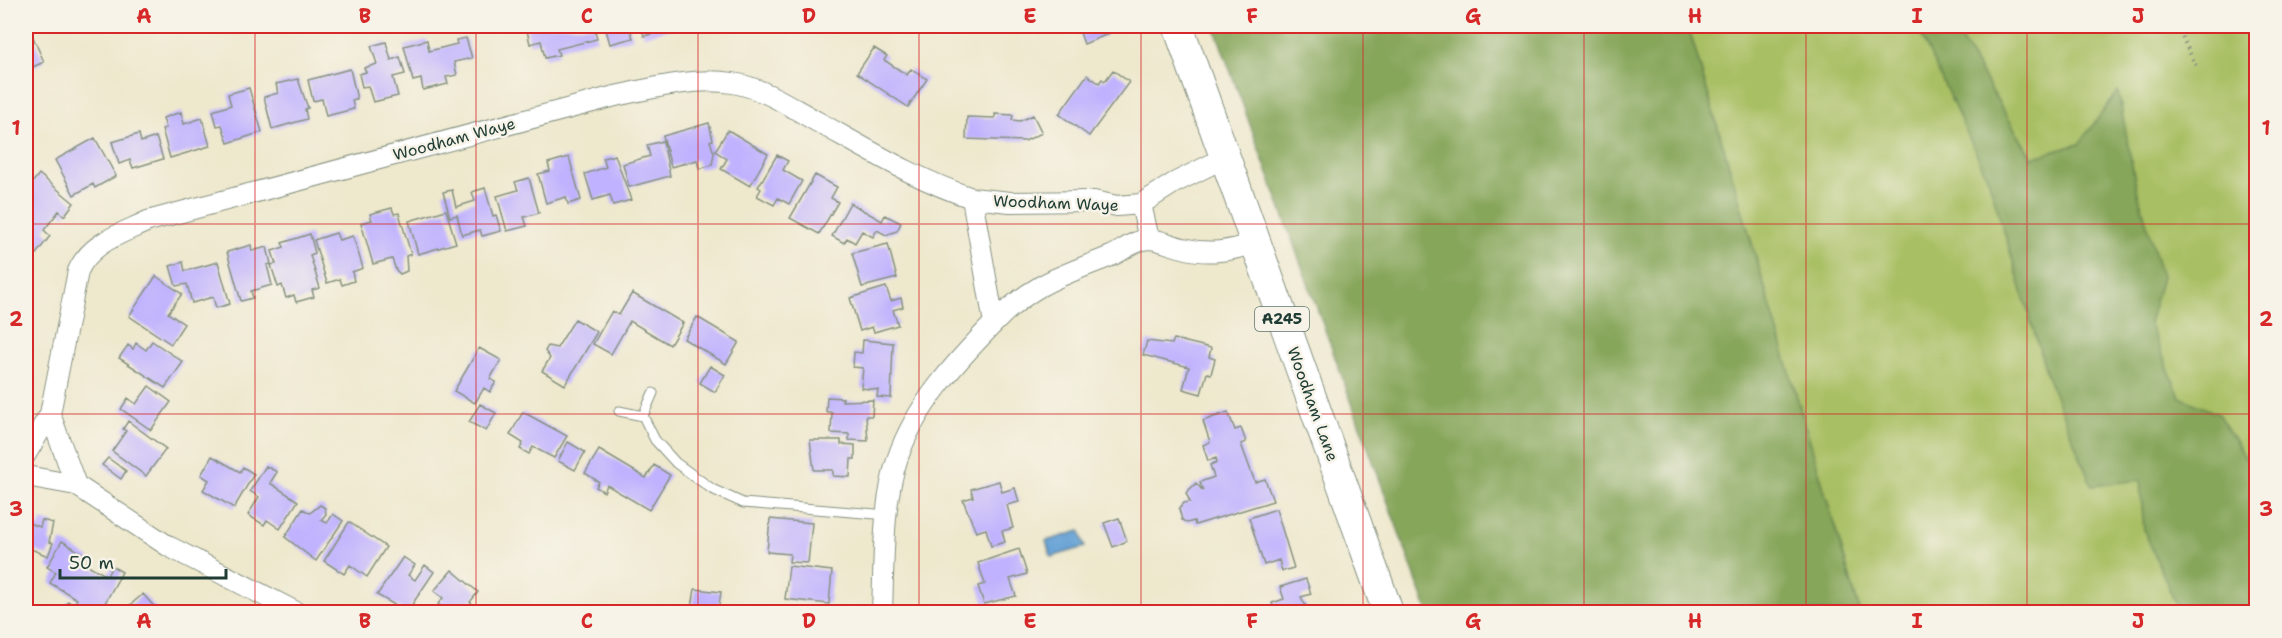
<svg xmlns="http://www.w3.org/2000/svg" width="2282" height="638" font-family="'Shantell Sans',sans-serif">
<style>
.green{fill:#a9bf64;stroke:#647e4c;stroke-width:1.5}
.forest{fill:#86a65a;stroke:#527247;stroke-width:1.5}
.water{fill:#65a1d5;stroke:#426f84;stroke-width:1.5}
.building{fill:#c0b2fe}
.lines{fill:none;stroke-linecap:round;stroke-linejoin:round}
.service-casing{stroke:#869280;stroke-width:11}
.minor-casing{stroke:#869280;stroke-width:22}
.primary-casing{stroke:#869280;stroke-width:32}
.path{stroke:#869280;stroke-width:4;stroke-dasharray:1.5 4.5;stroke-linecap:butt}
.service{stroke:#fff;stroke-width:9}
.minor{stroke:#fff;stroke-width:20}
.primary{stroke:#fff;stroke-width:30}
.grid{fill:none;stroke:#d62828;stroke-width:1.5;stroke-opacity:0.55}
.labels{text-anchor:middle;dominant-baseline:central;stroke-width:5;stroke-linejoin:round;paint-order:stroke}
.shield{fill:#f7f3e8;stroke:#60746a;stroke-width:1.5}
.shield-label{font-size:15px;font-weight:bold;fill:#1f3d34}
.street-label{font-size:16px;fill:#1f3d34;stroke:#f7f3e8}
.neatline{fill:none;stroke:#d62828;stroke-width:2}
.grid-label{font-size:20px;text-anchor:middle;font-weight:bold;fill:#d62828}
</style>
<rect width="100%" height="100%" fill="#f7f3e8"/>
<filter id="ink" filterUnits="userSpaceOnUse"><feTurbulence type="fractalNoise" baseFrequency=".0167" numOctaves="2"/><feDisplacementMap in="SourceGraphic" scale="12" xChannelSelector="R" yChannelSelector="G"/><feConvolveMatrix kernelMatrix="1 2 1 2 8 2 1 2 1" color-interpolation-filters="sRGB"/></filter>
<filter id="wash" filterUnits="userSpaceOnUse"><feTurbulence type="fractalNoise" baseFrequency=".008" numOctaves="4" result="noise"/><feDisplacementMap in="SourceGraphic" scale="24" xChannelSelector="R" yChannelSelector="G"/><feGaussianBlur stdDeviation="1.35" result="paint"/><feColorMatrix in="noise" values="0 0 0 0 0 0 0 0 0 0 0 0 0 0 0 0 0 1.4 0 .05"/><feComposite in="paint" operator="in"/></filter>
<g filter="url(#wash)">
<rect width="100%" height="100%" fill="#eee8cd"/>
<!-- green -->
<path class="green" d="M1688 26H2256V612H1860Z"/>
<!-- forest -->
<path class="forest" d="M1214 26H1377L1380 33 1398 26H1688L1860 612H1428Z
M1917 26H1953L2032 158 2079 144 2118 91 2136 186 2162 277 2149 323 2180 397 2218 414 2256 474V612H2179L2144 530 2140 480 2092 486 2048 378 1989 181Z"/>
<!-- water -->
<path class="water" d="M1080 531 1085 547 1051 557 1046 541Z"/>
<g id="blocks">
<!-- building -->
<path class="building" d="M526 26H594L597 39 557 49 559 55 545 58 541 41 530 44Z
M605 26H629L633 38 610 44Z
M641 26H681L644 36Z
M1062 26H1105L1108 34 1084 44 1078 27 1065 32Z
M33 37 44 62 26 70V41Z
M466 38 472 58 454 62 457 75 446 77 448 84 423 90 421 79 413 81 404 46 427 40 429 51 457 44 456 40Z
M386 42 391 60 400 57 405 74 393 77 398 96 373 102 368 86 362 87 359 74 366 72 364 68 377 64 371 46Z
M874 48 887 56 884 60 907 75 911 69 927 79 908 107 857 73Z
M350 69 357 99 352 100 354 109 326 116 322 99 313 101 308 80Z
M1113 70 1129 82 1089 136 1059 114 1087 75 1099 83 1102 79 1105 81Z
M298 79 308 108 305 109 307 119 272 129 264 97 278 93 276 84Z
M249 88 262 132 228 143 222 125 217 126 213 111 231 105 228 94Z
M181 112 184 124 202 118 210 146 170 158 162 129 166 128 163 118Z
M995 114 1013 115 1012 120 1020 121 1033 115 1042 133 1025 141 966 139 967 117 995 118Z
M709 123 713 140 710 141 714 153 712 165 699 169 697 160 671 167 663 136Z
M728 130 768 154 750 186 721 169 727 159 715 151Z
M139 134 141 142 156 137 163 159 133 168 130 160 119 164 112 142Z
M95 138 116 176 95 188 93 184 74 195 55 160Z
M663 141 670 176 629 187 623 164 650 156 647 145Z
M615 155 631 200 613 205 610 195 593 200 585 174 606 167 603 158Z
M777 155 788 161 783 170 802 181 789 204 778 198 774 205 757 196 761 189 758 187Z
M569 157 581 200 568 204 566 197 546 203 538 174 550 171 548 163Z
M39 174 74 203 64 216 59 211 44 230 50 236 26 267V186L28 188Z
M815 175 837 187 831 198 838 202 819 234 790 218Z
M529 178 539 213 524 217 527 226 507 231 497 196 518 190 515 182Z
M485 188 493 216 496 215 501 231 482 236 480 230 462 235 457 215 450 217 443 192 452 190 456 207 475 201 472 192Z
M850 203 882 221 885 215 901 223 897 231 886 235 877 230 873 237 862 231 855 243 847 238 844 243 832 236Z
M392 208 394 214 399 213 411 254 406 256 407 271 400 274 396 270 392 259 373 264 361 223 372 220 370 214Z
M446 210 456 243 418 254 409 221Z
M336 233 339 240 353 236 363 268 352 272 354 281 342 285 340 279 327 283 314 240Z
M310 234 315 253 310 255 320 288 312 290 314 297 296 302 294 295 286 298 282 285 278 287 271 265 276 264 272 251 284 247 282 243Z
M888 244 897 278 862 287 852 253Z
M251 245 252 251 267 247 271 264 267 265 272 285 251 291 253 298 241 301 227 252Z
M183 262 185 271 218 262 230 304 216 308 213 297 192 303 187 284 176 286 170 266Z
M156 276 182 294 168 313 184 324 171 344 129 316Z
M886 287 891 301 901 298 903 307 893 310 898 325 874 332 872 327 860 331 850 298Z
M632 293 683 323 670 345 630 321 611 354 593 344 612 311 619 315Z
M697 317 739 342 726 364 684 339Z
M575 319 597 332 565 385 542 371 550 358 545 351 548 346 557 348Z
M1174 339 1211 348 1209 357 1215 359 1211 374 1207 373 1201 394 1183 389 1189 367 1143 355 1147 341 1172 344Z
M863 340 893 343 891 398 877 397 878 390 861 388 863 368 853 367 854 352 862 353Z
M152 341 183 362 165 388 119 358 128 345 133 349 136 343 146 350Z
M479 348 501 360 490 379 496 382 490 392 484 388 475 403 454 391Z
M710 366 725 375 715 392 700 383Z
M149 386 171 402 151 430 121 409 128 398 136 404Z
M827 397 843 398 842 401 873 400 872 416H866L868 441 849 440V434L831 433 832 412H826Z
M480 404 496 413 486 431 469 422Z
M523 412 567 436 554 458 533 447 529 454 520 449 523 443 510 435Z
M1228 412 1235 430 1241 428 1246 442 1241 444 1255 482 1265 479 1273 501 1195 525 1194 521 1187 523 1182 520 1179 509 1184 503 1190 502 1186 493 1196 483 1203 491 1200 482 1214 477 1210 465 1217 462 1216 458 1208 461 1203 445 1210 442 1203 421Z
M128 421 166 449 146 476 112 451 126 431 123 429Z
M810 440H841V444L855 445V459H851L850 477 833 476V470H814Z
M568 442 585 452 575 470 558 461Z
M599 450 646 478 654 465 670 475 649 510 607 485 604 492 596 487 599 482 585 473Z
M212 456 240 472 243 467 254 474 234 508 203 490 209 480 201 475Z
M108 458 126 471 121 479 102 465Z
M266 466 277 472 270 483 298 501 280 529 267 520 264 525 248 515 259 497 250 491Z
M999 481 1002 492 1015 488 1019 502 1007 505 1013 528 1002 531 1005 542 991 546 986 529 976 532 963 500 973 497 971 489Z
M320 505 325 508 326 514 321 520 327 523 333 514 343 521 316 561 285 537 303 509 310 513Z
M1276 509 1294 568 1282 571 1279 560 1264 565 1249 518Z
M1119 518 1127 541 1113 547 1104 523Z
M770 519 812 523 808 563 789 562 790 554 767 552Z
M42 520 53 523 49 542 53 543 48 556 26 547V522L40 527Z
M349 522 386 547 367 577 350 565 344 574 324 561Z
M62 541 90 558 86 564 107 576 112 566 122 572 100 612H69L71 609 65 606 68 601 74 605 77 599 50 583 56 572 47 567Z
M1019 549 1027 574 1010 579 1016 596 984 604 978 586 985 584 978 563Z
M403 557 415 565 408 575 415 580 425 565 434 572 407 612 377 595Z
M789 566 832 571 829 604 785 599Z
M452 570 478 592 470 602 483 612H448L438 604 443 598 434 591Z
M1306 579 1311 594 1301 597 1309 612H1275L1272 603 1284 599 1280 587Z
M695 589 721 592 718 612H685V606L692 607Z
M143 594 159 612H122Z
M108 606 114 610 113 612H104Z"/>
</g>
</g>
<g filter="url(#ink)">
<use href="#blocks" fill-opacity="0" stroke="#869280" stroke-width="1.5"/>
<g class="lines">
<defs>
<path id="service" d="M619 411 643 416
M643 416 655 440 676 463 712 489 743 503 888 515
M643 416 653 393"/>
<path id="minor" d="M972 198 1010 202 1094 201 1117 206 1141 204 1174 183 1224 158
M1141 204 1149 239
M994 323C1033 283 1061 276 1111 256 1123 251 1134 240 1148 239 1160 239 1172 246 1183 248 1208 255 1231 251 1255 243
M50 414 76 485
M26 454 50 414 78 271C91 242 121 234 148 221L615 96C653 88 694 77 733 83 763 88 790 106 816 121 867 149 917 180 972 198L994 323C956 362 916 405 898 457 882 503 884 564 882 612
M26 476 76 485 168 546 296 612"/>
<path id="primary" d="M1178 26 1388 612"/>
</defs>
<!-- service casing -->
<use href="#service" class="service-casing"/>
<!-- minor casing -->
<use href="#minor" class="minor-casing"/>
<!-- primary casing -->
<use href="#primary" class="primary-casing"/>
<!-- path -->
<path class="path" d="M2177 26 2197 68"/>
<!-- service -->
<use href="#service" class="service"/>
<!-- minor -->
<use href="#minor" class="minor"/>
<!-- primary -->
<use href="#primary" class="primary"/>
</g>
</g>
<!-- grid -->
<path class="grid" d="M255 26V612M476 26V612M698 26V612M919 26V612M1141 26V612M1363 26V612M1584 26V612M1806 26V612M2027 26V612M26 224H2256M26 414H2256"/>
<g class="labels">
<!-- shield labels -->
<rect class="shield" x="1255" y="307" width="54" height="24" rx="4.5"/>
<g class="shield-label">
<text x="1282" y="319">A245</text>
</g>
<!-- street labels -->
<g class="street-label">
<text transform="translate(454 139) rotate(-15)">Woodham Waye</text>
<text transform="translate(1056 203) rotate(2)">Woodham Waye</text>
<text transform="translate(1313 404) rotate(70)">Woodham Lane</text>
</g>
</g>
<!-- margin -->
<rect width="2282" height="638" fill="none" stroke="#f7f3e8" stroke-width="66"/>
<!-- scale -->
<path d="M60 569v9h166v-9" fill="none" stroke="#1f3d34" stroke-width="3"/>
<text x="69" y="569" font-size="18" fill="#1f3d34" stroke="#f7f3e8" stroke-width="4.5" paint-order="stroke">50 m</text>
<rect x="33" y="33" width="2216" height="572" class="neatline"/>
<g class="grid-label">
<text x="144" y="23">A</text>
<text x="365" y="23">B</text>
<text x="587" y="23">C</text>
<text x="809" y="23">D</text>
<text x="1030" y="23">E</text>
<text x="1252" y="23">F</text>
<text x="1473" y="23">G</text>
<text x="1695" y="23">H</text>
<text x="1917" y="23">I</text>
<text x="2138" y="23">J</text>
<text x="16" y="135">1</text>
<text x="2266" y="135">1</text>
<text x="16" y="326">2</text>
<text x="2266" y="326">2</text>
<text x="16" y="516">3</text>
<text x="2266" y="516">3</text>
<text x="144" y="628">A</text>
<text x="365" y="628">B</text>
<text x="587" y="628">C</text>
<text x="809" y="628">D</text>
<text x="1030" y="628">E</text>
<text x="1252" y="628">F</text>
<text x="1473" y="628">G</text>
<text x="1695" y="628">H</text>
<text x="1917" y="628">I</text>
<text x="2138" y="628">J</text>
</g>
</svg>
